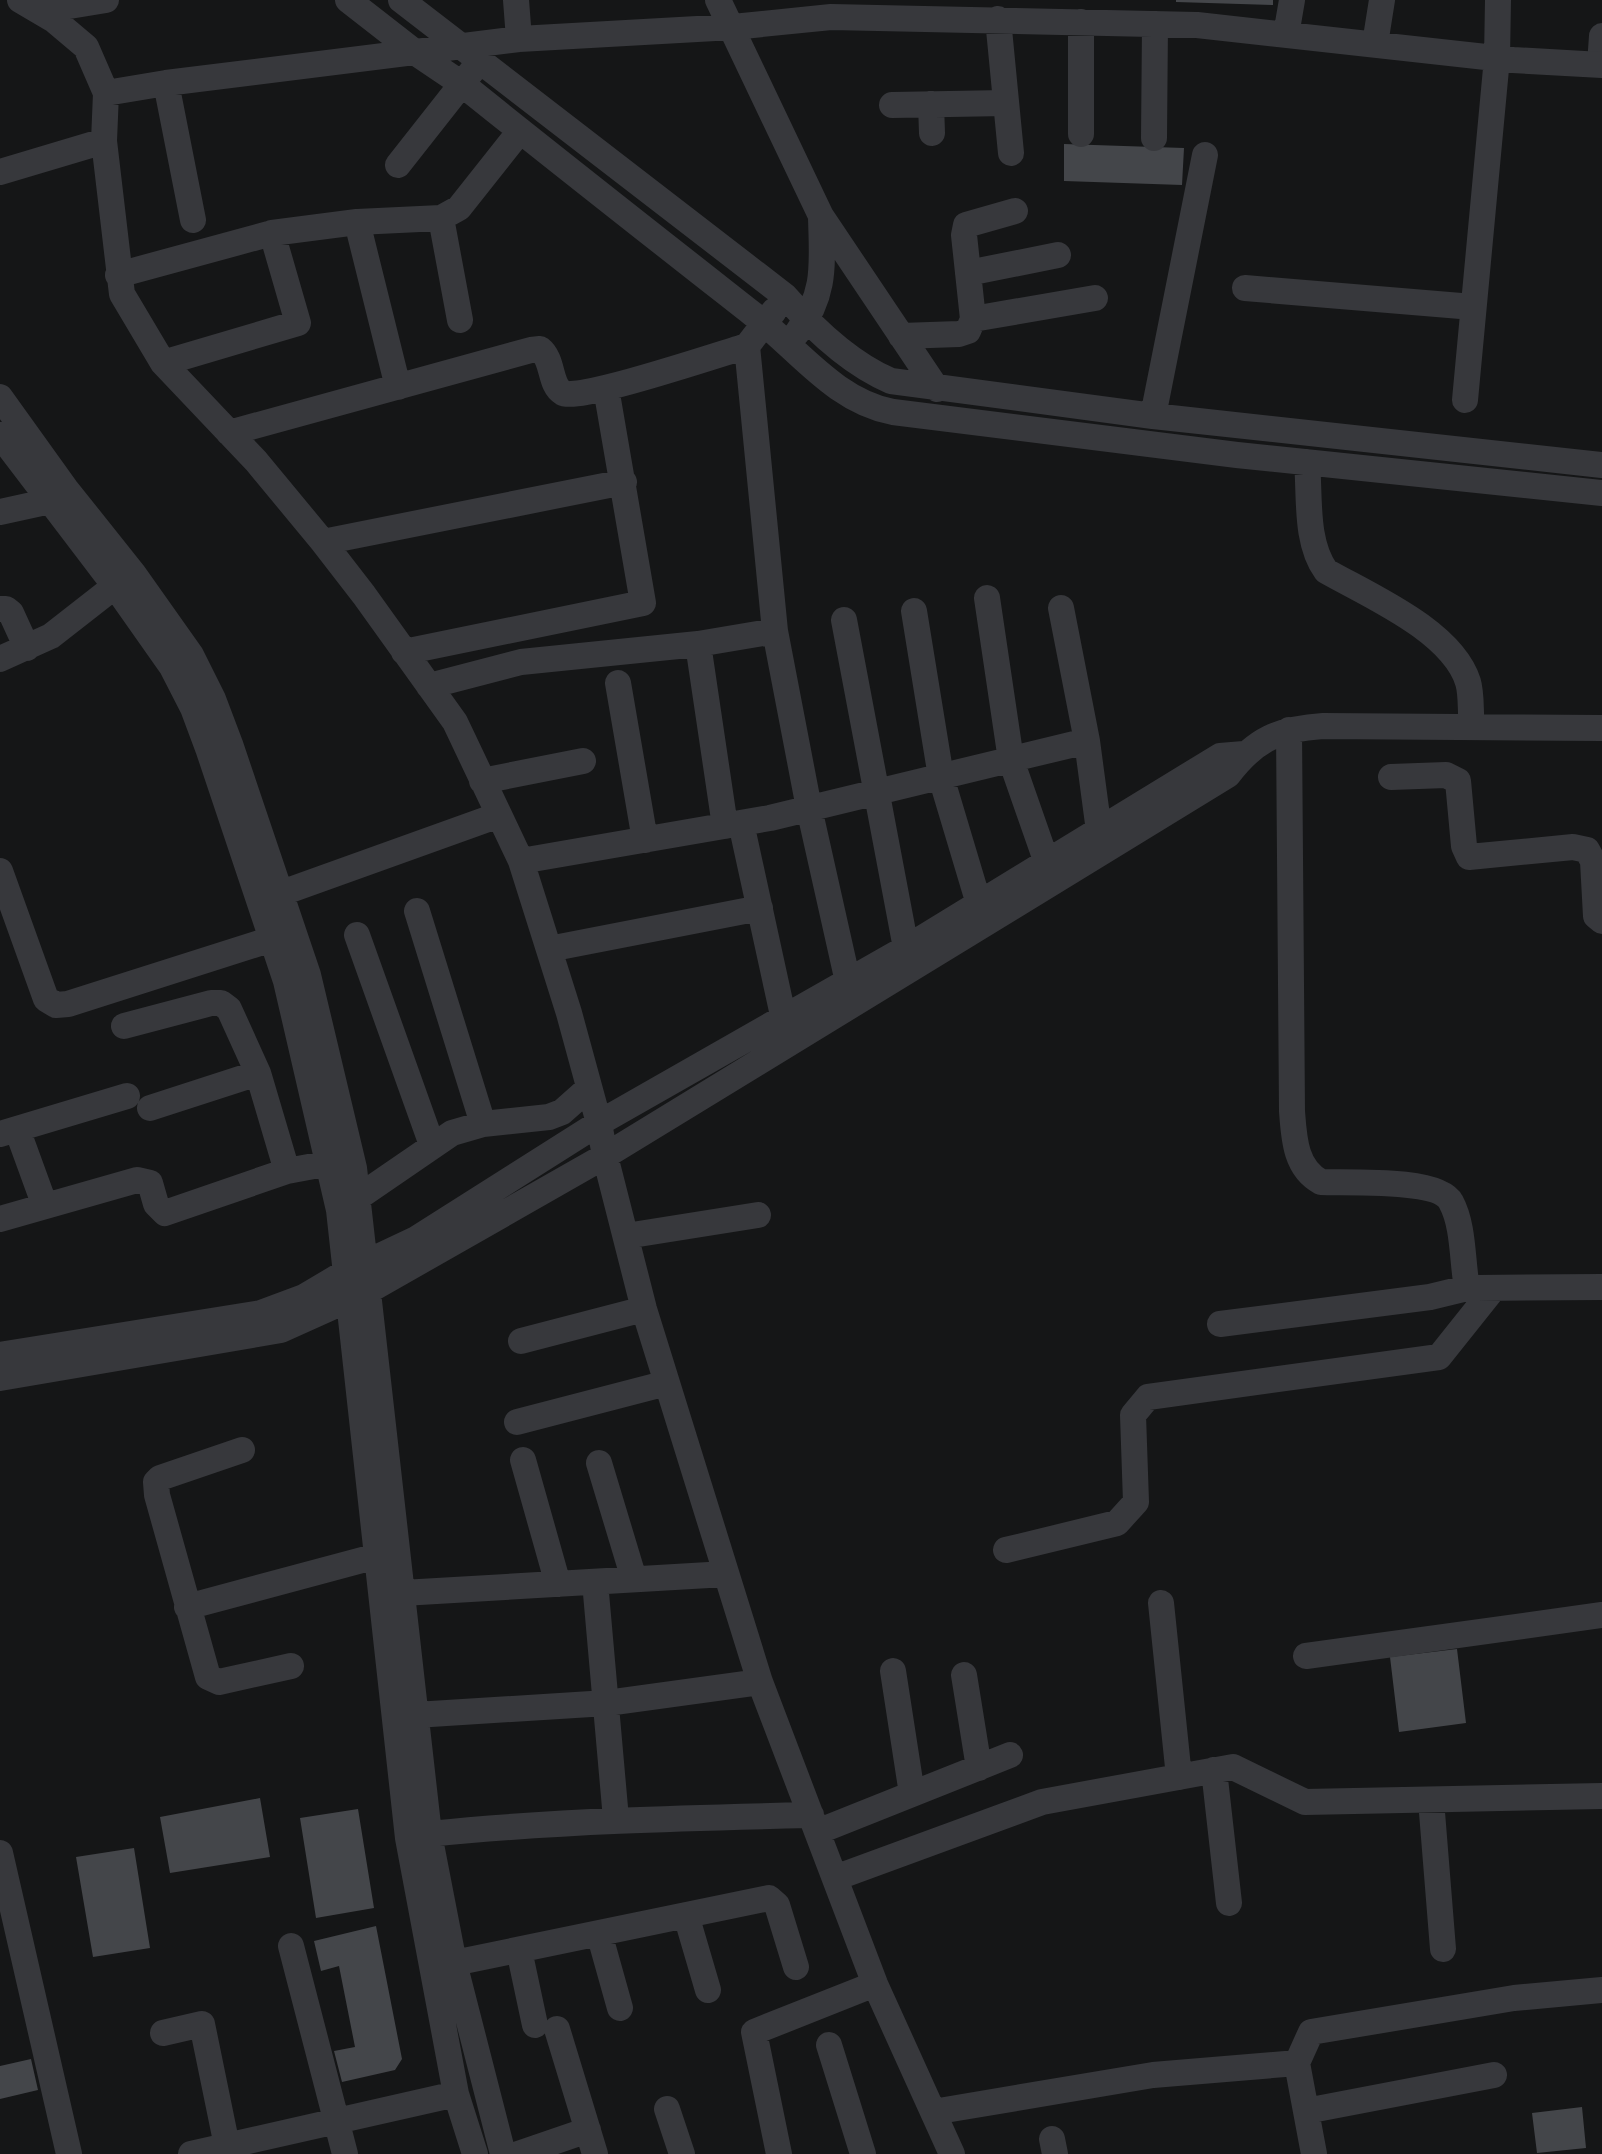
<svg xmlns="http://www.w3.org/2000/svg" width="1602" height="2154" font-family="Inter,sans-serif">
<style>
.building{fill:#44464a}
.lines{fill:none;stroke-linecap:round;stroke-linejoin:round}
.minor{stroke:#37383c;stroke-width:26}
</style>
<rect width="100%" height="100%" fill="#151617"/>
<!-- building -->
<path class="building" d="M1176 0H1273V5L1176 2Z
M1064 144 1184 148 1182 185 1064 181Z
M1457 1649 1466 1723 1399 1732 1390 1657Z
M260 1798 270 1857 170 1873 160 1817Z
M358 1809 374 1908 316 1918 300 1818Z
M134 1848 150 1948 93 1957 76 1857Z
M376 1926 402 2059 395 2070 342 2082 334 2051 355 2047 339 1966 321 1971 314 1941Z
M31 2059 38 2090 0 2099V2066Z
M1582 2107 1586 2148 1537 2153 1532 2113Z"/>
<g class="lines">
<!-- minor -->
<path class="minor" d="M20 0 54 20 86 47 106 93 104 141 122 294 163 363 256 461 323 542 364 595 455 722 521 861 569 1013 599 1123 605 1156 644 1309 760 1682 875 1984 952 2154
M348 0 416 53 462 84C559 162 656 238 754 315 799 350 835 401 893 412L1237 455 1602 493
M401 0 785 296C813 328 851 364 891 381L1153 416 1602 465
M516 0 519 39
M718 0 821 216 937 389
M39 11 106 0
M998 19 1011 153
M1286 35 1292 0
M1375 44 1382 0
M1600 65 1602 36
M166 83 193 220
M106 93 166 83 519 39 733 27 831 17 1197 25 1513 60 1602 65
M931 104 932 133
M892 105 1006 103
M1081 134V22
M1154 138 1155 24
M398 165 472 71
M0 172 104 141
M441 218 460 320
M357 222 398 387
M272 233 357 222 441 218 459 208 520 131
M968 273 1058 255
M118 275 272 233 298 323 163 363
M1245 288 1473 307
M774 311 747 346 775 631 809 808 848 982
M973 319 1095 298
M797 333C827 293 822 263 821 217
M901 336 959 334 968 331 973 319 964 235 966 225 1015 211
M0 397 66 489 133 573 191 655 213 699 230 744 308 975 354 1168 429 1834 454 1963 503 2154
M1465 400 1497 58 1498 0
M1153 416 1205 155
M229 433 531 350 540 349C554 360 549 385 563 393 577 402 723 353 747 346
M0 435 115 586 172 667 193 708 209 751 286 981 339 1210 408 1838 456 2094 475 2154
M1307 462C1310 497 1305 542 1326 571 1370 596 1452 631 1468 682 1472 695 1470 713 1472 727
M0 512 64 498
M323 542 624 482
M987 598 1011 760 1047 863
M1061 608 1087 741 1099 831
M0 609H6L11 613 27 648
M914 611 941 777 979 904
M844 620 906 948
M698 644 725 826
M404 652 643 603 606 388
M0 659 51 636 115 586
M618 683 645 840
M429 686 521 662 698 644 775 631
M1391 777 1446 775 1458 781 1464 846 1469 857 1573 847 1587 850 1593 861 1596 916 1602 921
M482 781 583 761
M741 823 784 1020
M521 861 770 818 1087 741
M0 871 46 999 56 1005 68 1004 272 939
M265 899 499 815
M417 911 483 1124
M357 935 432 1145
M549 949 760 908
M124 1026 211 1003H221L229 1009 258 1073 287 1171
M150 1108 258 1073
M17 1129 45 1206
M0 1134 127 1096
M347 1205 452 1133 483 1124 549 1117 562 1112 589 1088
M0 1219 137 1180 150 1183 156 1204 165 1213 287 1171 330 1163
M626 1236 758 1215
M1476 1288 1602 1287
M1220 1324 1430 1297 1467 1288C1462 1261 1464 1226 1451 1202 1439 1178 1347 1183 1321 1182 1295 1168 1294 1138 1292 1111L1289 730
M521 1341 644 1309
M0 1355 261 1313 304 1297 346 1272 416 1239 599 1123 906 948 1220 756 1244 754
M0 1378 281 1330 370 1290 605 1156 1228 775C1255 739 1279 729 1323 726L1602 728
M517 1422 667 1383
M242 1450 160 1478 156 1482 157 1495 208 1677 219 1682 291 1666
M523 1460 558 1584
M599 1463 634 1579
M1006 1550 1117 1523 1136 1502 1133 1415 1148 1397 1439 1357 1494 1288
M595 1582 616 1819
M385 1594 726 1574
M1161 1603 1179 1777
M187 1607 392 1552
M1306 1656 1602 1615
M893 1671 912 1794
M964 1675 979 1768
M415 1715 607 1703 760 1682
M1214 1770 1229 1903
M1431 1800 1443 1949
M817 1832 1010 1755
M429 1834C556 1821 683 1818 811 1815
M0 1853 69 2154
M835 1878 1042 1802 1233 1767 1305 1802 1602 1796
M686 1915 708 1990
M599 1933 620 2008
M291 1946 345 2154
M519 1950 535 2025
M454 1963 769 1898 777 1905 796 1967
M557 2029 595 2154
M163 2033 202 2024 227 2146
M829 2045 863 2154
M1297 2063 1314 2154
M667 2109 682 2154
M1306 2111 1494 2075
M933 2112 1153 2075 1297 2063 1311 2032 1514 1998 1602 1990
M1052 2139 1055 2154
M191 2154 456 2094
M518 2154 588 2130
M779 2154 754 2032 875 1984"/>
</g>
</svg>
